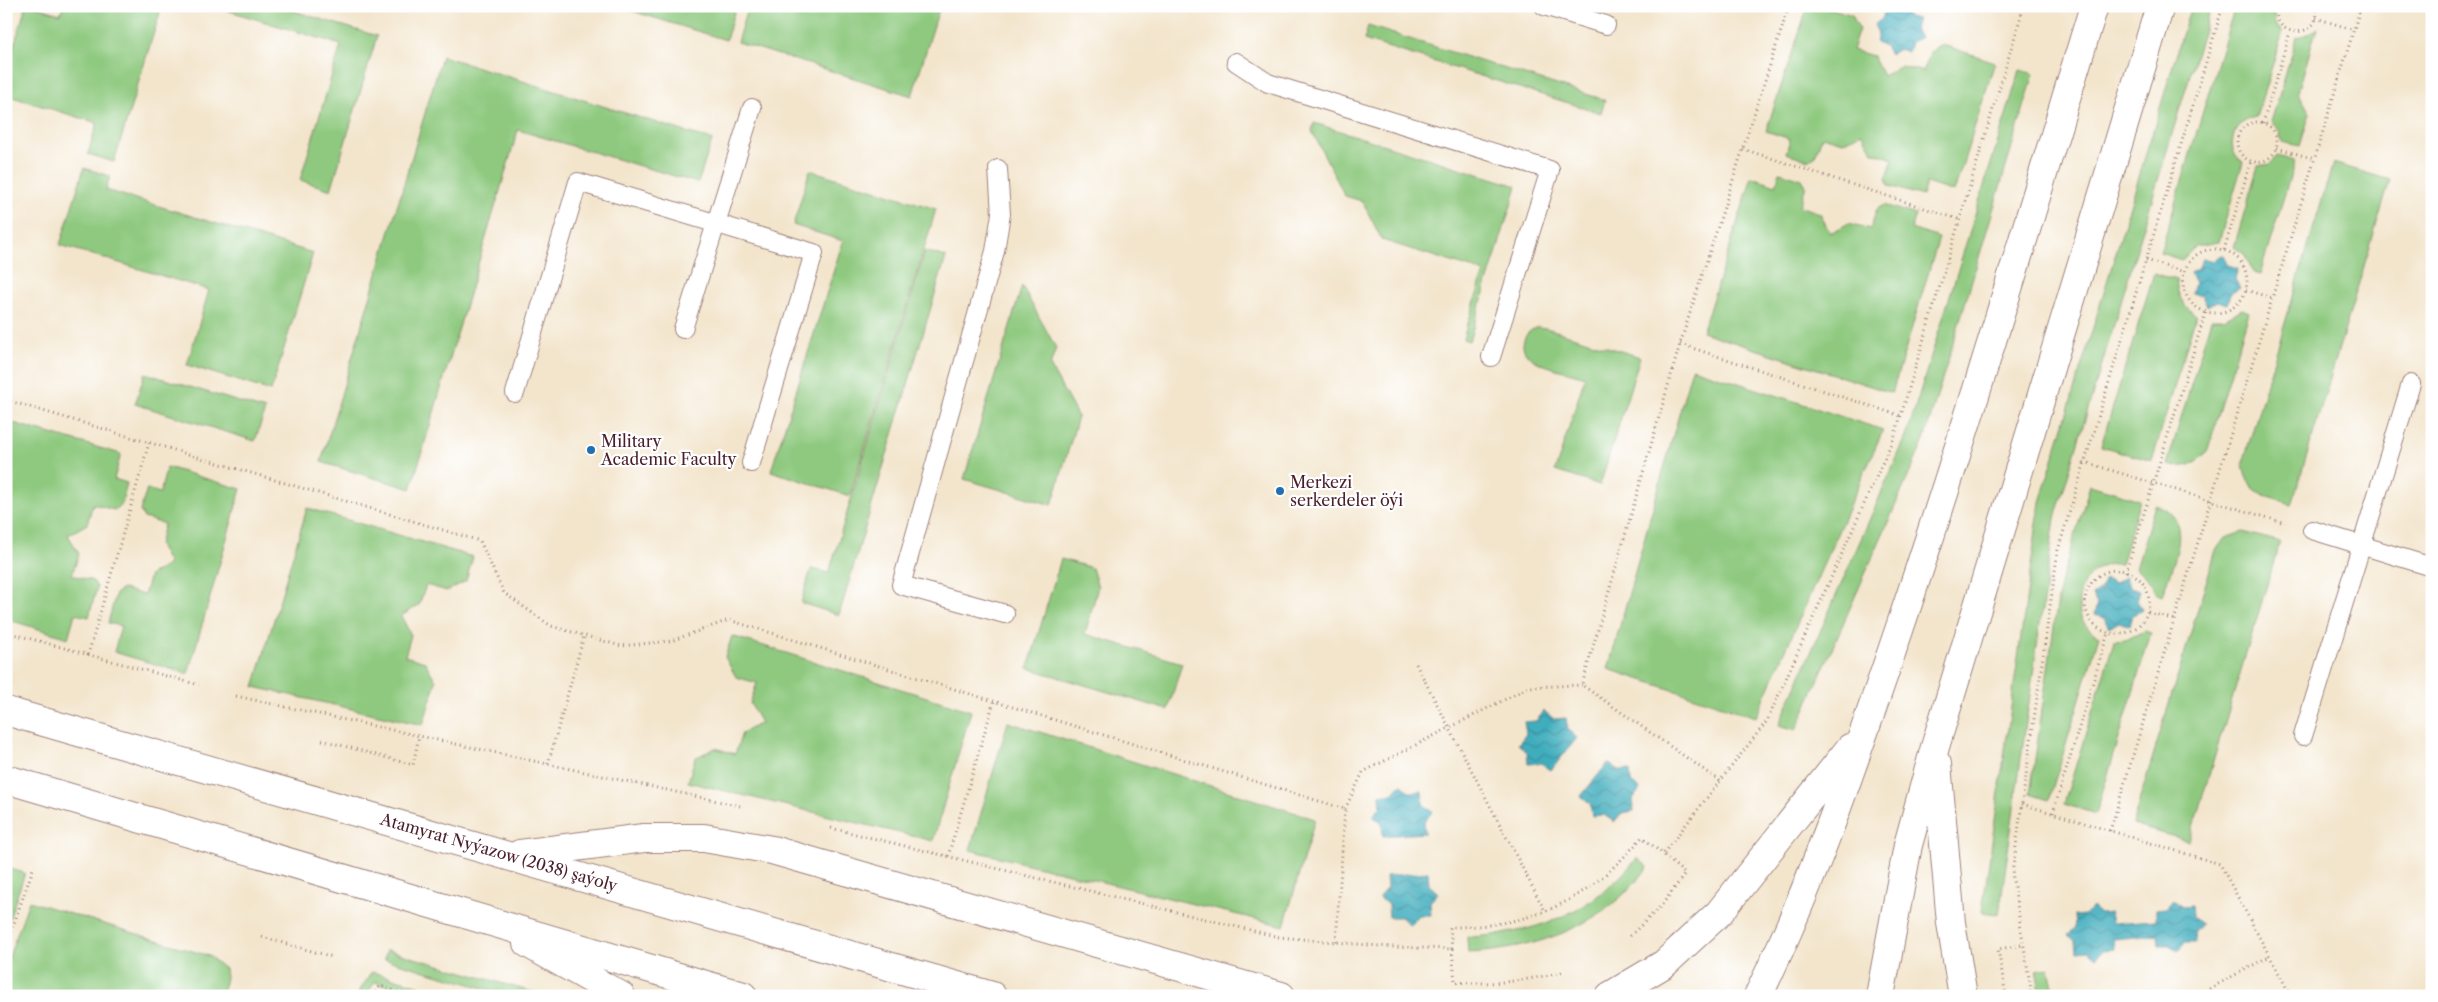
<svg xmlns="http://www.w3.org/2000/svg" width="2438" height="1002" font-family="'Libre Caslon Text',serif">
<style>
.grass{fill:#8ec97f;stroke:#6c7455}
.water{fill:url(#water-waves);stroke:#446674}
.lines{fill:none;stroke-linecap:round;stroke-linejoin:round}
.lane-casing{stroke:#9e827c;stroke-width:20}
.primary-casing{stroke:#9e827c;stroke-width:30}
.path{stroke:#9e827c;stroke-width:3;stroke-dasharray:1 4;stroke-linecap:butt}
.lane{stroke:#fff;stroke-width:18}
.primary{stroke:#fff;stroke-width:28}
.poi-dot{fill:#1f6fb2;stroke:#fff;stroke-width:2}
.labels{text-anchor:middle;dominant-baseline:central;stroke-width:4.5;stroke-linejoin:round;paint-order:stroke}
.poi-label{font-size:16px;fill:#4a1f2b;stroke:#fff;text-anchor:start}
.street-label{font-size:16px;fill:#4a1f2b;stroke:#fff}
</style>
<defs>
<pattern id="water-waves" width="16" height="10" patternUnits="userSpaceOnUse" patternTransform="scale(1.25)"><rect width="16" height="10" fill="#3fadbd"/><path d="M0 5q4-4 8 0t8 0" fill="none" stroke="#378c9a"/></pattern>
</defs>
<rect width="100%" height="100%" fill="#fff"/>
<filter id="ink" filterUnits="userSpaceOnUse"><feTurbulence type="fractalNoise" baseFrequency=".02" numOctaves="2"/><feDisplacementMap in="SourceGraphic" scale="10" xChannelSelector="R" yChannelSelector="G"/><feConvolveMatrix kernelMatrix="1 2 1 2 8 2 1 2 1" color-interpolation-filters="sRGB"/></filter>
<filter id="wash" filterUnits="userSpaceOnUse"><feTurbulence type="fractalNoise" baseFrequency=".0096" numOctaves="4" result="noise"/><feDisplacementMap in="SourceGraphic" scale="20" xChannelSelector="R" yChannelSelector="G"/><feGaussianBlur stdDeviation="1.12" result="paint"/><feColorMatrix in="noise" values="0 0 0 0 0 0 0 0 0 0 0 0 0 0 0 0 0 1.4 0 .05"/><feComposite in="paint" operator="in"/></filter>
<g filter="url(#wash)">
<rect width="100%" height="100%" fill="#f3e5cc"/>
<!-- grass -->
<path class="grass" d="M26 6H34L60 14 63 6H162L114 162 88 154 97 123 6 95V72Z
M213 6H277L377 36 331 190 300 180 341 45Z
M616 6H736L726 40Z
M748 6H940L912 96 737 42Z
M1808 6H1823L1852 15 1859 29 1852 50 1873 56 1883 76 1902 66 1923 72 1930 52 1943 45 1995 62 1954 192 1926 183 1922 196 1890 186 1886 179 1893 159 1873 152 1862 133 1843 142 1822 136 1815 156 1808 160 1786 153 1790 139 1766 131Z
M2191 6H2211L2055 518 1999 914 1982 912 2040 502Z
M2235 6H2273L2275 24 2283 32 2256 117C2235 120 2222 148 2243 162L2219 242 2196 246 2182 260 2160 253Z
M1368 26 1605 100 1601 113 1364 40Z
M2317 27 2298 92 2310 113 2300 146 2282 142 2279 130 2271 122 2297 37 2308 34Z
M442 56 712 140 698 183 518 130 411 489 321 462Z
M2020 70 2034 74 1923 443 1796 730 1779 725 1906 437Z
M1314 123 1517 186 1469 341 1463 339 1484 272 1382 240 1362 201 1345 196 1312 131Z
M2277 156 2295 161 2260 274 2253 272 2244 254 2234 247 2258 166 2269 164Z
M2333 163 2390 180 2292 504C2266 496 2246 494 2243 463Z
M84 168 110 176 106 190 313 253 271 391 187 365 209 290 60 245Z
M810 170 936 209 850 496 771 471 843 241 793 225Z
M1780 172 1802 179 1806 186 1799 206 1820 213 1830 233 1849 223 1870 229 1877 209 1884 205 1916 215 1911 229 1939 238 1892 393 1702 332 1752 177 1776 185Z
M925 251 946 257 839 615 801 603 811 569 829 573Z
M2154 273 2176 280C2177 296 2183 306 2196 315L2152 461 2101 446Z
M1022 286 1056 348 1050 366 1078 417 1052 505 964 479Z
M2242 309 2249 312 2208 449C2199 465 2184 469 2167 465L2211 319H2224Z
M1537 327 1546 328 1640 357 1600 485 1555 471 1585 377C1569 371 1522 365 1523 344 1524 335 1529 331 1537 327Z
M1692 368 1883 430 1756 717 1608 669Z
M145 373 265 410 255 441 135 404Z
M6 421 121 454 114 479 127 483 121 506 114 510 93 504 87 524 68 535 79 554 72 575 93 581 97 587 89 617 75 614 68 638 6 619Z
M167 467 241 489 188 674 114 652 121 626 108 623 116 593 123 589 144 595 150 575 169 564 159 545 164 524 144 518 140 511 147 489 160 493Z
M2090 485 2140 500 2121 564C2080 559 2062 618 2099 636L2049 800 2030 794 2060 585Z
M2155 505C2198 517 2171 567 2162 596L2155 593 2152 584 2136 568Z
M307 508 473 557 466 581 447 591 426 585 419 605 401 616 411 635 405 656 425 662 436 681 423 725 254 687Z
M2243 532 2280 542 2189 841 2132 825 2216 550 2225 538Z
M1061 559 1092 568 1098 587 1085 634 1182 663 1168 710 1028 668Z
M2144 631 2151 633 2096 814 2064 804 2114 641 2126 640Z
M732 636 971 711 933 841 688 782 695 758 715 748 735 754 742 733 761 723 750 703 757 683 736 677 725 657Z
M1008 722 1315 819 1284 926 970 850Z
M1637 858 1648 867C1606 925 1537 950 1468 953L1467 937C1534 935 1594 912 1637 858Z
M6 868 25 873 6 928Z
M29 901 209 956 225 969 226 978 222 994 6 996V965Z
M387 950 546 996H511L384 959Z
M2049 968 2055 996H2041L2036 970Z
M372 972 454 996H422L375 982 366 996H356Z"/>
<!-- water -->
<path class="water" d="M1903 8 1908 17 1918 19 1915 29 1920 38 1911 42 1908 52 1899 49 1890 54 1885 46 1876 43 1878 33 1874 25 1882 19 1885 10 1894 13Z
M2223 255 2228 265 2238 268 2235 279 2240 288 2230 294 2227 304 2217 301 2207 306 2202 296 2192 293 2195 283 2190 273 2199 268 2202 258 2213 261Z
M2125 577 2130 587 2140 590 2137 600 2142 610 2133 615 2130 626 2119 622 2109 628 2104 618 2094 615 2097 604 2092 595 2101 589 2105 579 2115 583Z
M1544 711 1554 719 1566 718 1568 730 1577 738 1551 770 1541 763 1528 764 1527 752 1518 744 1526 734 1524 722 1536 721Z
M1608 763 1618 770H1630L1631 782 1640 789 1633 799 1634 811 1622 813 1614 822 1604 815 1592 816 1590 803 1581 796Z
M1401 784 1410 792 1422 791 1423 804 1433 812 1424 821 1425 833 1383 836 1382 824 1373 816 1381 807 1380 795 1392 793Z
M1428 872 1429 885 1438 893 1430 902 1431 915H1418L1410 925 1401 917H1389L1388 905 1379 897 1387 888 1386 876Z
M2174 900 2182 907 2192 906 2193 917 2201 924 2194 932 2195 943H2185L2178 951 2169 945H2159L2158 935 2113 939 2114 949 2103 950 2096 958 2088 951 2077 952 2076 941 2068 935 2075 927 2074 916 2085 915 2092 907 2100 914 2110 913 2112 923 2156 920V909L2167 908Z"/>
</g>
<g filter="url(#ink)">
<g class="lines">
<defs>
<path id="lane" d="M1544 6 1606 25
M1236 62 1268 83 1550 170 1491 357
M998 169 1001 214 995 251 901 585 1005 614
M683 329 752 108
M515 393 578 182 814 253 751 463
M2312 530 2432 567
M2303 736 2411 384"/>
<path id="primary" d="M6 711 992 996
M1937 764 1951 923 1963 996
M6 779 743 996
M520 854 644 838H704L772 850 1281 996
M527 943 621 996
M1610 996 1664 964 1719 913 1850 748
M1758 996C1815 879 1856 756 1898 633 1968 426 2030 216 2094 6
M1880 996 1908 845 1935 747 2160 6"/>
</defs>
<!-- lane casing -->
<use href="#lane" class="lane-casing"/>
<!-- primary casing -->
<use href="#primary" class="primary-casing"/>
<!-- path -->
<path class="path" d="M2277 6C2270 40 2324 40 2316 6
M2316 18 2354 30
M2237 142a20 20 0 1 1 40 0a20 20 0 1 1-40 0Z
M2263 123 2290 32
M2277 148 2315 159
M1743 149 1961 220
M2183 281a32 32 0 1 1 64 0a32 32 0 1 1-64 0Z
M2224 250 2251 161
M2146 260 2184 272
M2246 290 2272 298
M1680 344 1901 416
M6 400 480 541 504 593 551 626 621 646 671 641 729 620 1345 809 1336 942
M2084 462 2285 523
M2085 602a32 32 0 1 1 64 0a32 32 0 1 1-64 0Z
M2126 572 2206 311
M2148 612 2175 620
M6 632 199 685
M88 655 149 443
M1416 664 1545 911
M236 696 740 806
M322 740 413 765 419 736
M548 764 584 636
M1720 781 1582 685 1680 344 1789 6
M2022 804 2220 864 2291 996
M1345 809 1363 772 1529 687 1582 685
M2053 813 2108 633
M831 828 1279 937 1390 947 1452 949 1450 927C1533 927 1588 901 1642 837L1663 854 1767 721 1895 435 2024 6
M2110 831 2361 6
M948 856 994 701
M1630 936 1661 906 1685 874 1663 854
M262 937 333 957
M6 946 34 866
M1452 949 1455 982C1492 985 1526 981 1562 972
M373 996 380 986 413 996
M2006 996 1998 949 2023 945
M2032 996 2012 874 2058 550 2223 6
M2196 996 2270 956"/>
<!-- lane -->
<use href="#lane" class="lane"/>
<!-- primary -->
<use href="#primary" class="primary"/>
</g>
</g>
<!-- markers -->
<g class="poi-dot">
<circle cx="591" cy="450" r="5"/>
<circle cx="1280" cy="491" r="5"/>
</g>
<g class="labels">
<!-- poi labels -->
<g class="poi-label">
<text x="601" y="441">Military<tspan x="601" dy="18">Academic Faculty</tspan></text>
<text x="1290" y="482">Merkezi<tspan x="1290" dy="18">serkerdeler öýi</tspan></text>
</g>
<!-- street labels -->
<g class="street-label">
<text transform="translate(499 852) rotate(16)">Atamyrat Nyýazow (2038) şaýoly</text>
</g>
</g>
<!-- margin -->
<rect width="2438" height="1002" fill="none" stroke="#fff" stroke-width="25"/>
</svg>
